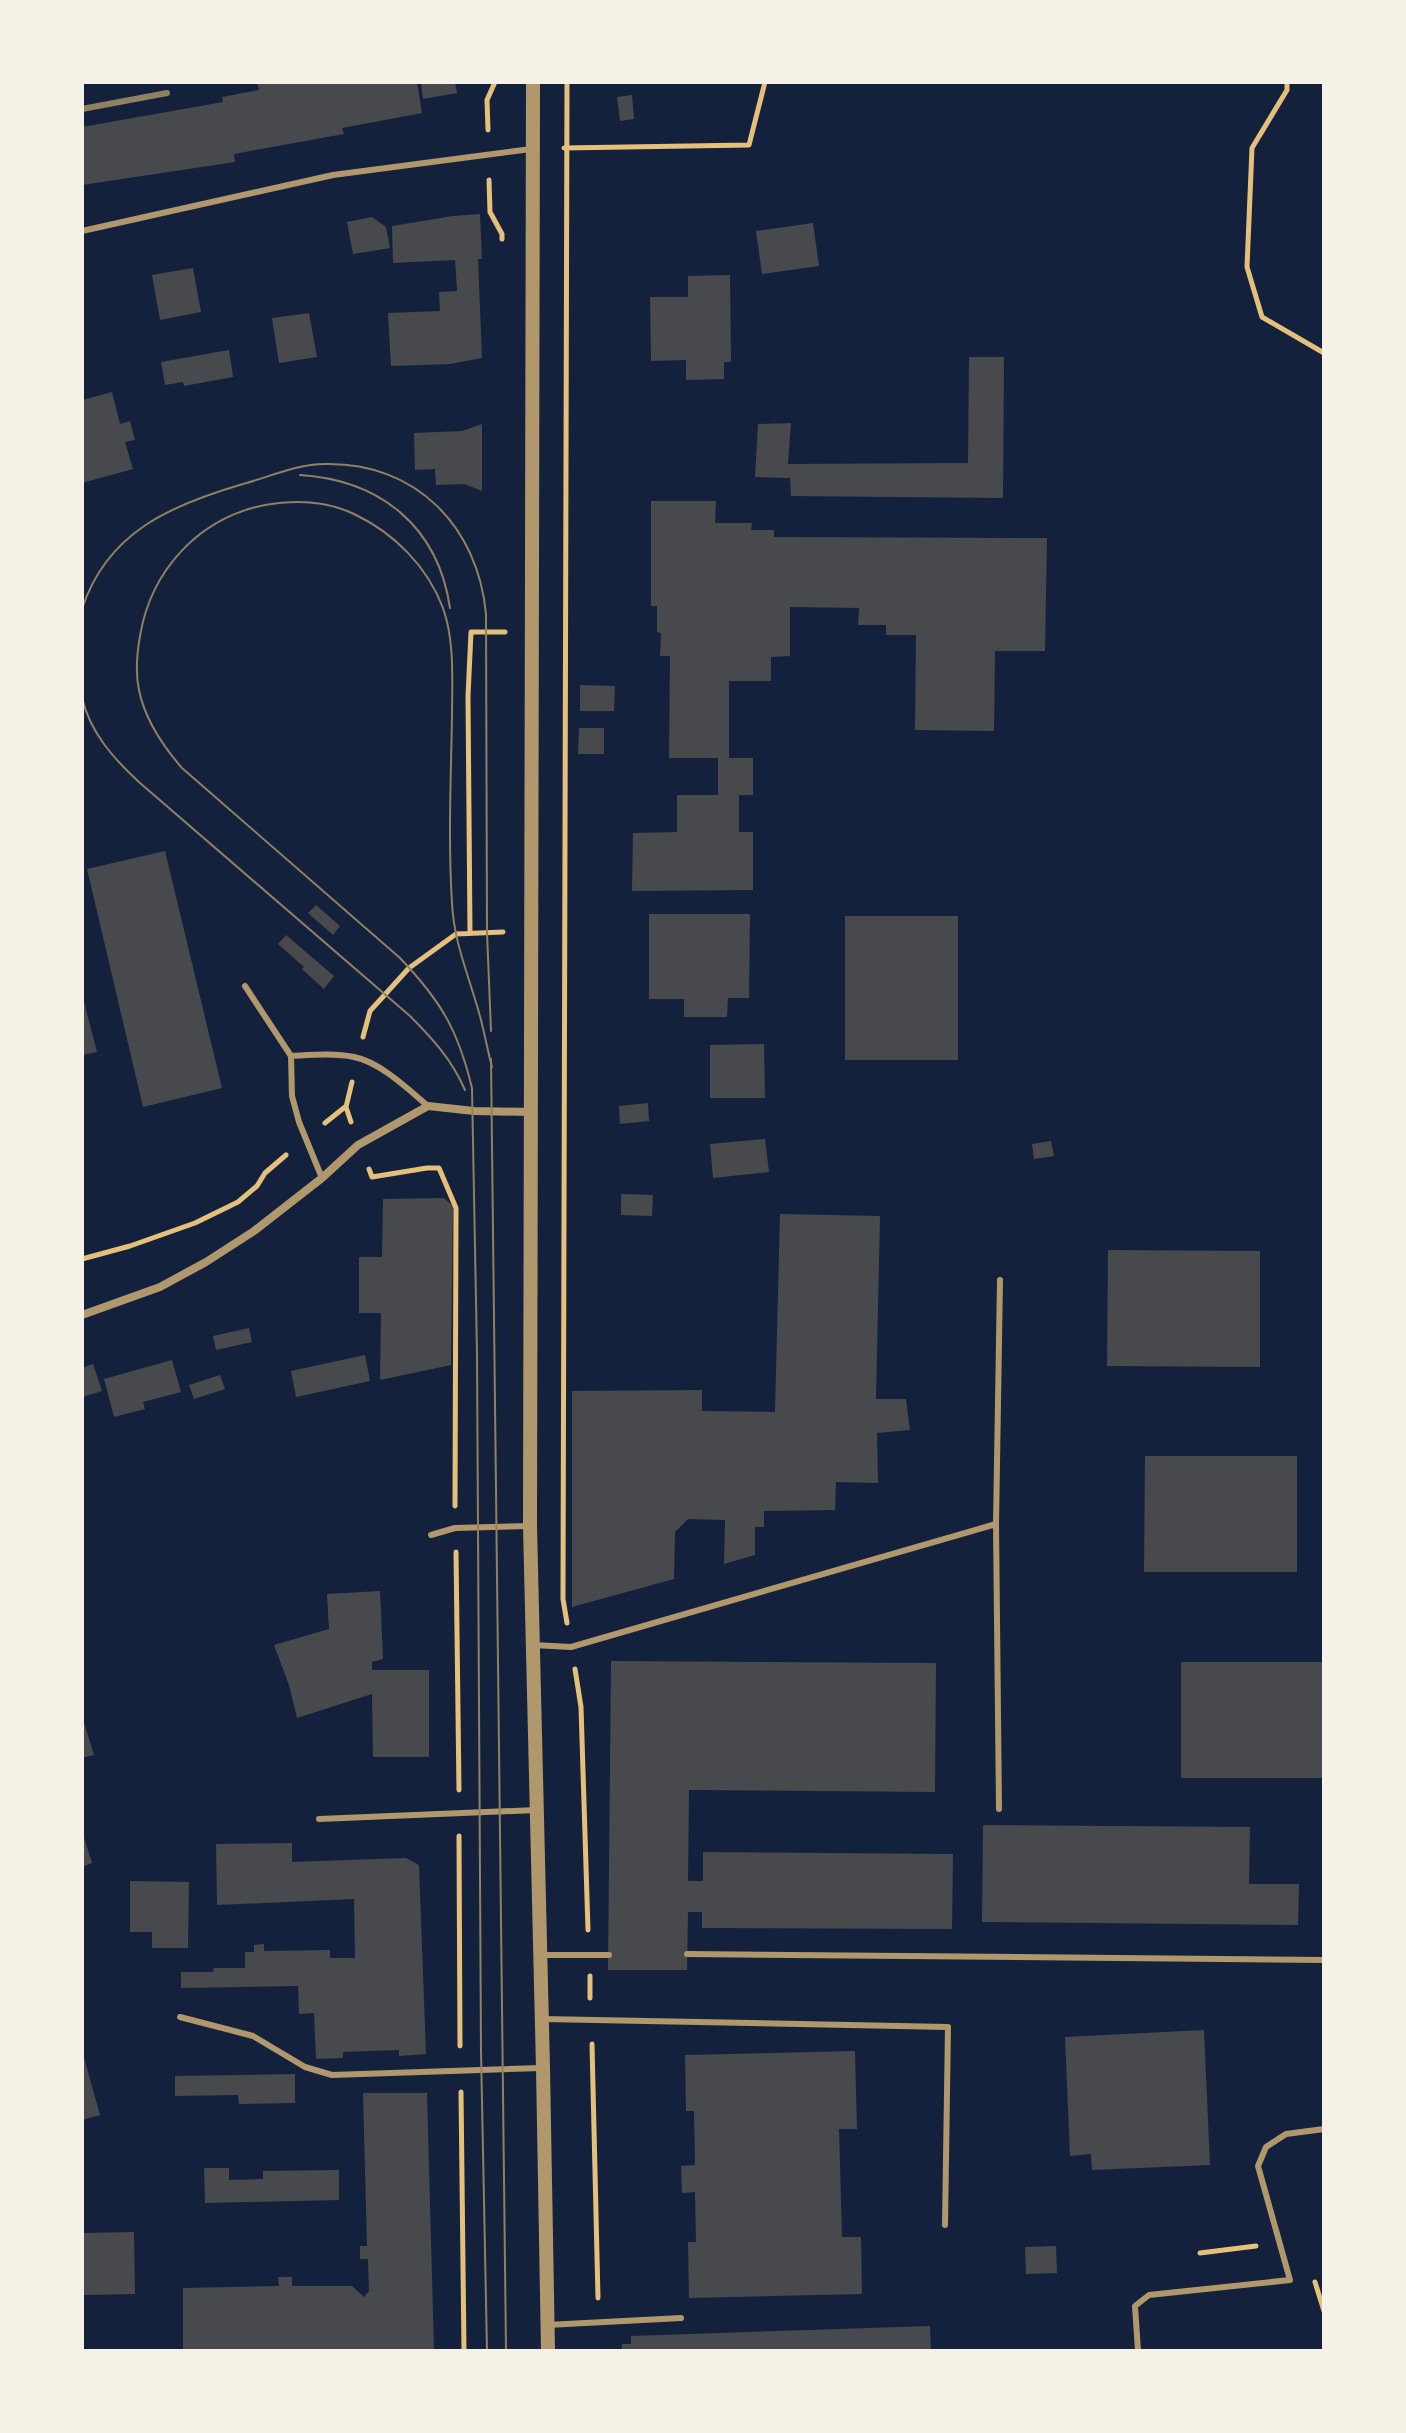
<svg xmlns="http://www.w3.org/2000/svg" width="1406" height="2433" font-family="Commissioner,sans-serif">
<style>
.building{fill:#48494c}
.lines{fill:none;stroke-linecap:round;stroke-linejoin:round}
.path{stroke:#e5c07b;stroke-width:5}
.service{stroke:#b1986c;stroke-width:6}
.minor{stroke:#b1986c;stroke-width:8}
.tertiary{stroke:#b1986c;stroke-width:14}
.tram{stroke:#918062;stroke-width:2}
.rail{stroke:#918062;stroke-width:6}
</style>
<rect width="100%" height="100%" fill="#14213d"/>
<!-- building -->
<path class="building" d="M257 82H417L422 113 342 128 344 134 234 154 235 162 82 185V127L223 102 222 97 259 90Z
M421 82H455L457 93 423 99Z
M632 95 634 119 620 121 617 97Z
M480 214 482 259H478L482 358 450 364 391 366 388 313 440 311 439 292 457 291 455 260 393 263 392 226 453 216Z
M372 217 386 227 390 248 353 254 347 222Z
M813 223 819 266 762 274 756 231Z
M193 268 201 312 160 320 152 275Z
M730 275 731 362H724V379L686 380V360L651 361 650 297H688V276Z
M309 313 317 357 279 363 272 318Z
M229 350 233 377 184 386 183 382 165 385 161 362Z
M969 357H1004L1003 498 791 496 790 478 755 477 758 424 791 423 788 464 968 463Z
M112 392 120 424 130 421 135 440 125 442 133 469 82 483V400Z
M482 424V491L464 484 436 485 435 469 415 470 414 433 462 431Z
M651 501H716L715 523H752L751 530H774V537L1047 538 1045 651H995L994 731 915 730 916 635H886V625H858L859 608 790 607V656L771 657V681H729V758H753V795H739V832H753V890L632 891 633 833 677 832V795H718V758H669L670 656H660L661 633 657 632V606H651Z
M580 685 615 686 614 711H580Z
M579 728H604V754H578Z
M165 851 222 1088 143 1107 87 869Z
M316 905 340 926 333 935 308 913Z
M649 914H750L749 998H728L727 1017H684V999H649Z
M845 916H958V1060H845Z
M286 935 334 976 324 989 302 969 304 967 278 944Z
M82 994 97 1052 82 1055Z
M764 1044 765 1098H710V1045Z
M648 1103 649 1121 620 1124 619 1106Z
M765 1139 769 1172 713 1178 710 1144Z
M1051 1141 1054 1156 1034 1159 1032 1144Z
M621 1194 653 1195 652 1216 621 1215Z
M444 1198 453 1206 451 1365 380 1380 381 1313H359V1257H382L383 1199Z
M780 1214 880 1216 876 1399H906L910 1430 877 1433 878 1483 836 1482 835 1510 764 1511V1527H755V1555L724 1564 725 1520 688 1519 675 1532 674 1579 572 1607V1391L702 1390V1411L775 1412Z
M1108 1250 1260 1251V1367L1107 1366Z
M249 1328 252 1342 216 1350 213 1336Z
M365 1355 370 1381 296 1397 291 1371Z
M172 1360 181 1392 143 1402 145 1409 114 1417 104 1379Z
M93 1364 102 1391 82 1397V1368Z
M220 1375 225 1389 194 1399 189 1385Z
M1145 1456H1297V1572H1144Z
M380 1591 383 1659 372 1662V1670H429V1757H373L372 1694 297 1718 289 1685 274 1645 329 1629 327 1594Z
M611 1661 936 1663 935 1792 689 1790 688 1881H703V1852L953 1854 952 1929 702 1928V1912H688L687 1970H608Z
M1181 1662H1324V1778H1181Z
M82 1716 94 1755 82 1758Z
M983 1825 1250 1827 1249 1884H1299L1298 1925 982 1922Z
M82 1831 92 1863 82 1867Z
M292 1843V1862L406 1858 419 1865 426 2054 399 2056V2050L343 2052V2058L316 2059 314 2013 299 2014 298 1986 181 1988V1972H213L214 1968H245V1952H254V1945L264 1944V1951L330 1950V1958H355L354 1899 217 1905 216 1844Z
M130 1881 189 1882 188 1948H152V1932H130Z
M1204 2030 1210 2165 1092 2170 1091 2154 1070 2156 1065 2037Z
M855 2051 857 2129H839L842 2237H861L862 2294 689 2298 688 2242H696L695 2192 682 2193 681 2166 695 2165 694 2111H686L685 2055Z
M83 2054 100 2115 82 2120V2055Z
M295 2074V2103L239 2104 238 2095 175 2096V2076Z
M363 2093H427L434 2351H183V2288L279 2286 278 2277H292V2286H352L364 2297 369 2291 368 2259H360V2246H367Z
M204 2168H229V2180L263 2179V2171L339 2170V2200L205 2203Z
M134 2232 135 2294 82 2295V2233Z
M1056 2246 1057 2273 1026 2274 1025 2247Z
M930 2326 931 2351H622V2344H631V2336Z"/>
<g class="lines">
<!-- path -->
<path class="path" d="M567 82 563 1599 567 1623
M1287 82V90L1252 148 1247 267 1262 317 1324 353
M488 130 487 100 495 82
M564 148 749 145 765 82
M489 180 490 212 502 234V239
M470 933 468 696 471 632H505
M363 1037 370 1011 409 968 456 934 503 932
M351 1122 346 1107 352 1082
M325 1123 345 1107
M369 1169 372 1177 427 1168H439L456 1208 455 1506
M82 1259 130 1246 195 1223 238 1202 257 1186 265 1173 286 1155
M456 1552 459 1790
M575 1669 581 1707 588 1930
M459 1836 460 2046
M590 1976V1998
M592 2044 598 2298
M461 2092 464 2351
M1200 2253 1256 2246
M1315 2282 1324 2311"/>
<!-- service -->
<path class="service" d="M82 231 333 175 531 149
M245 986 291 1056
M322 1178 299 1122 292 1096 291 1056C312 1055 334 1053 354 1057 380 1062 408 1089 428 1106
M431 1535 455 1528 530 1526
M533 1645 571 1647 996 1524
M999 1809 996 1524 1000 1280
M319 1819 537 1810
M687 1954 1324 1960
M540 1955H609
M180 2017 253 2036 305 2067 332 2075 541 2068
M542 2019 948 2027 945 2225
M547 2325 681 2318
M1138 2351 1135 2306 1149 2295 1290 2280 1258 2166 1266 2147 1286 2134 1324 2129"/>
<!-- minor -->
<path class="minor" d="M82 1315 160 1287 206 1262 254 1231 322 1178 358 1145 428 1106 474 1111 530 1112"/>
<!-- tertiary -->
<path class="tertiary" d="M533 82 530 1526 543 2068 548 2351"/>
<!-- tram -->
<path class="tram" d="M300 475C380 480 438 526 450 608
M82 609C107 532 171 505 243 484 269 477 297 464 325 464 416 462 478 527 486 614L487 932 491 1031
M82 698C91 734 114 759 140 783L410 1016C433 1039 452 1060 465 1090
M491 1059 506 2351
M487 2351 481 2051 477 1354 472 1088C458 1030 441 1001 400 958L182 768C162 745 145 720 139 690 135 672 137 653 140 636 151 570 199 518 265 505 294 500 327 501 354 514 394 533 427 566 443 608 455 642 452 681 452 716 451 778 448 841 452 903 454 945 471 981 481 1020 485 1036 488 1052 492 1067"/>
<!-- rail -->
<path class="rail" d="M82 109 167 93"/>
</g>
<!-- border -->
<rect width="1406" height="2433" fill="none" stroke="#f6f1e7" stroke-width="168"/>
</svg>
